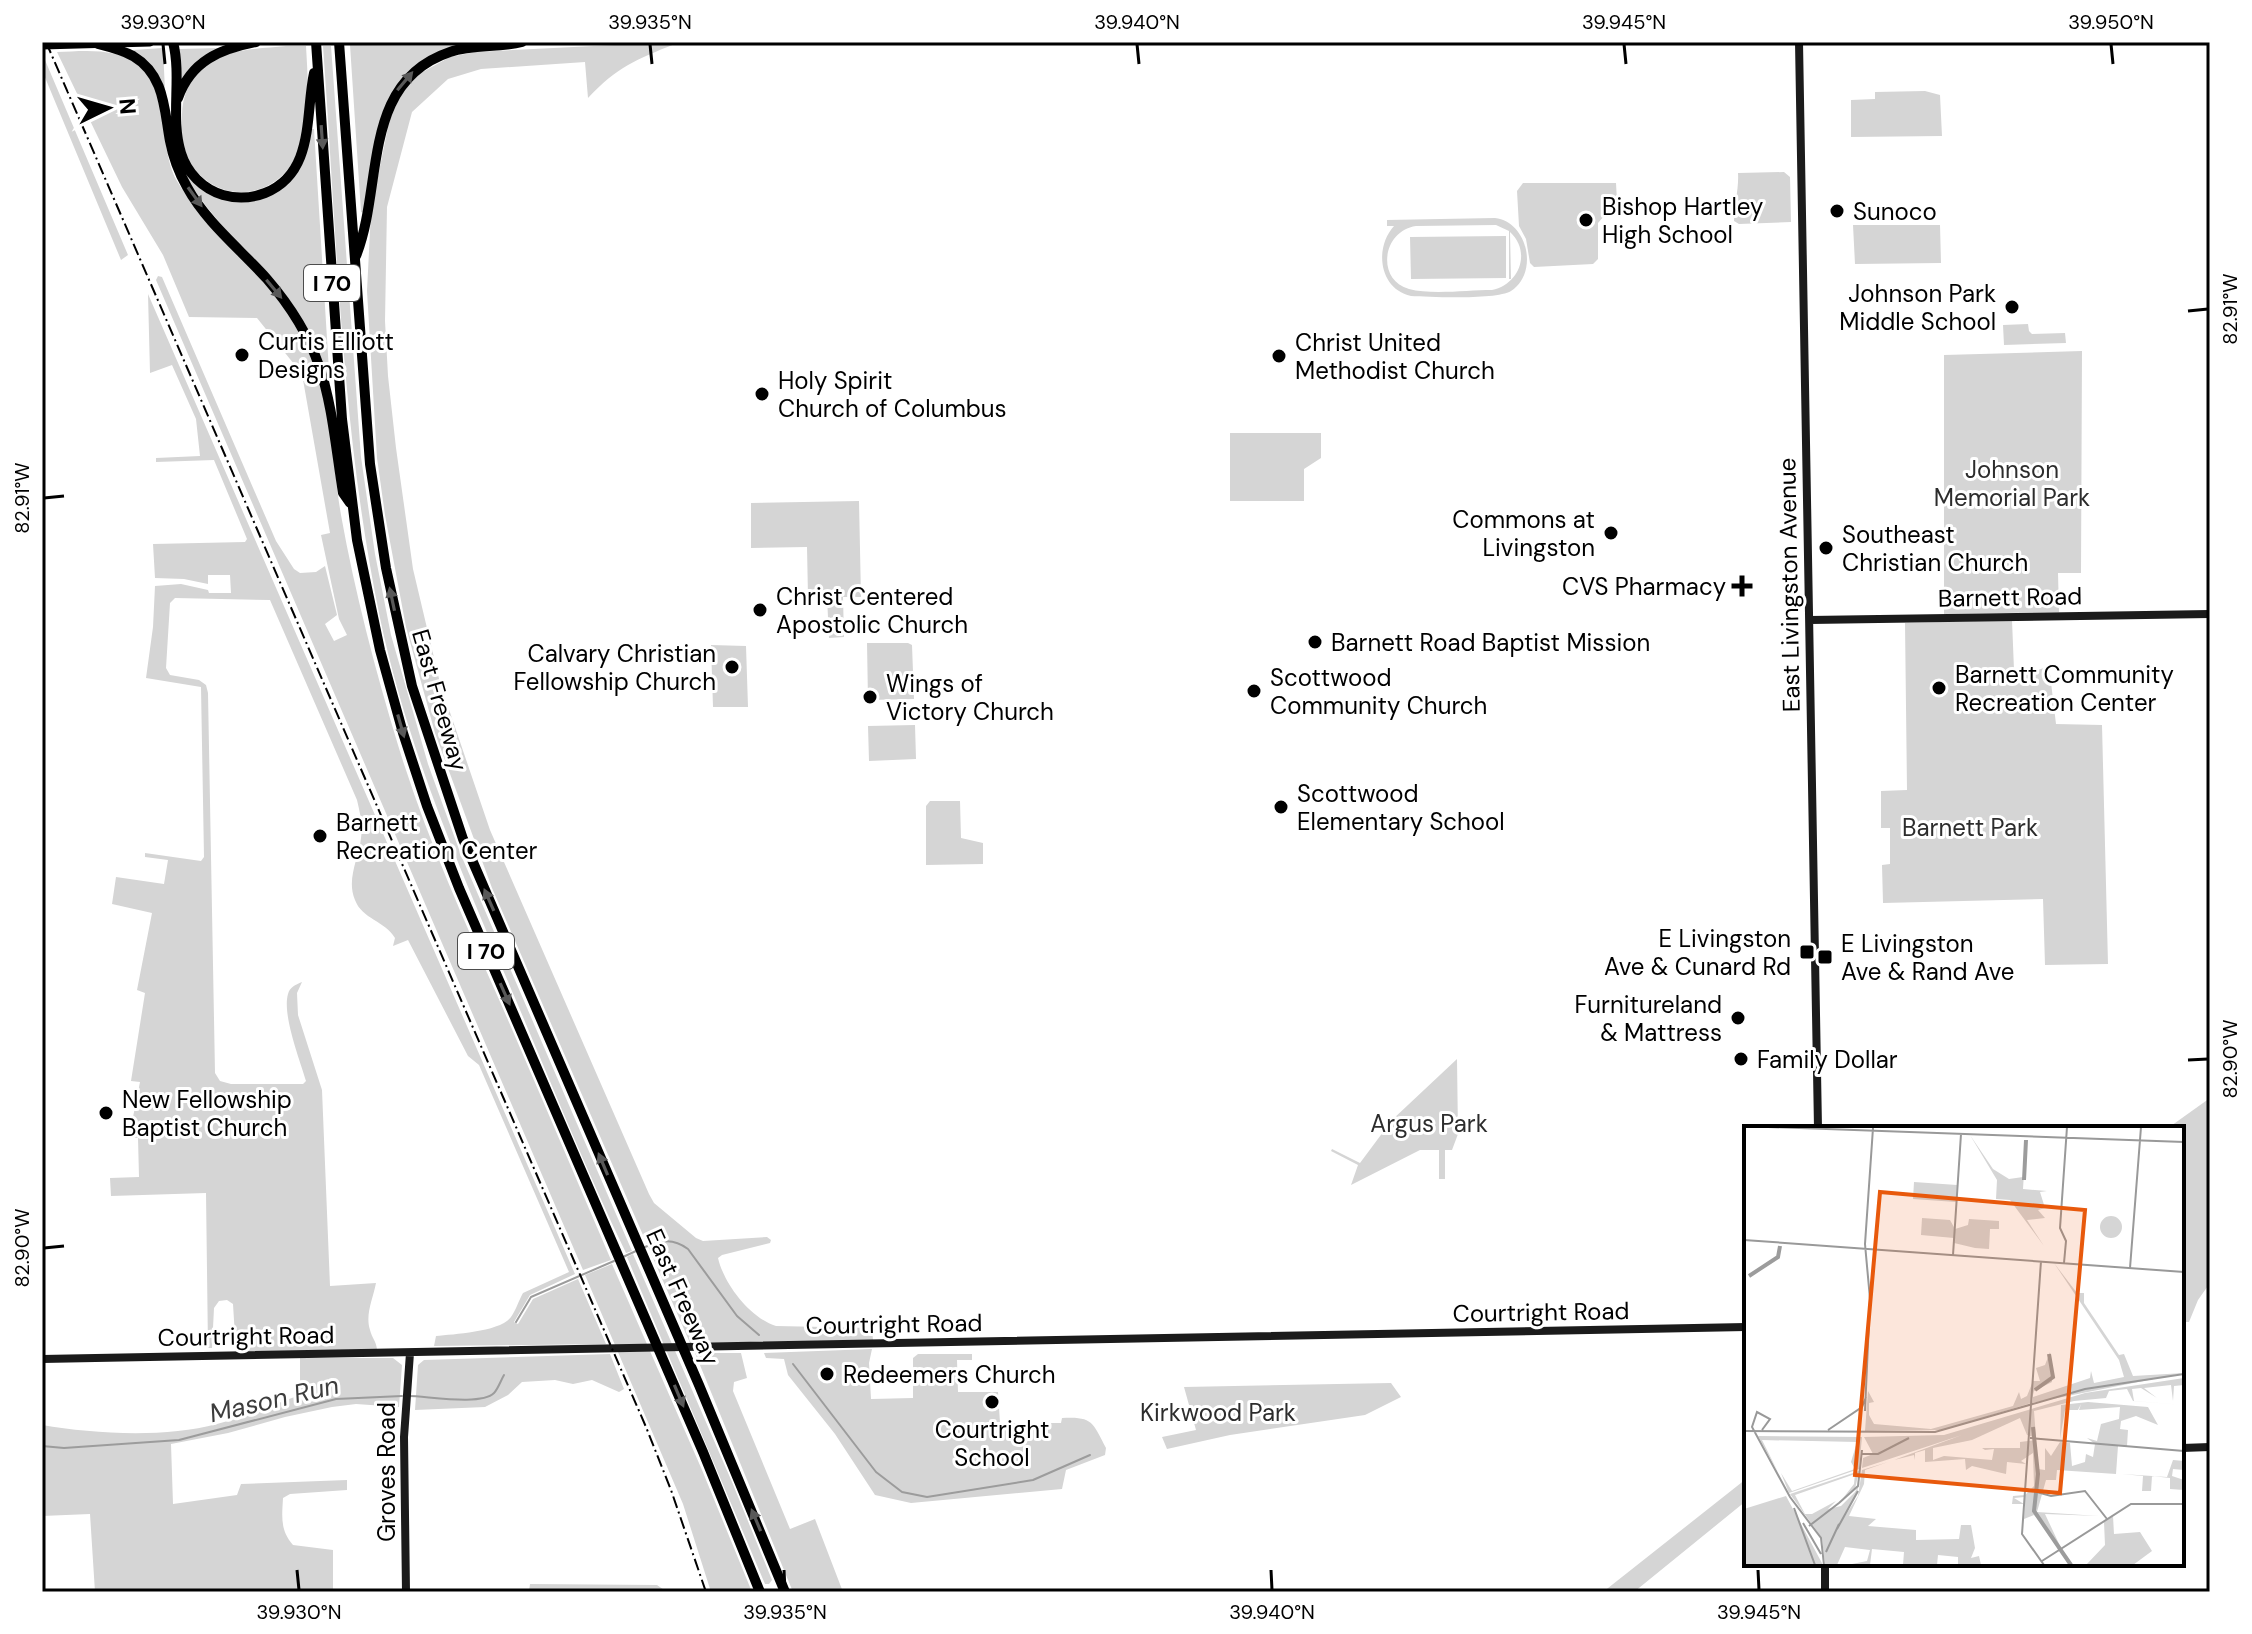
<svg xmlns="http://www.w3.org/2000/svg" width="2252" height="1634" font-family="'DM Sans',sans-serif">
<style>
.green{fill:#d5d5d5;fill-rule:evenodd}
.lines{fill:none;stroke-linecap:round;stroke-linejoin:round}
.stream{stroke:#9c9c9c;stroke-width:2}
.secondary{stroke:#1b1b1b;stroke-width:8}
.primary{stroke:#000;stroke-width:9}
.highway{stroke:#000;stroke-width:10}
.rail{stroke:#000;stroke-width:2;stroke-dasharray:12 4 2 4;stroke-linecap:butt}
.oneway{fill:#595959}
.ticks{fill:none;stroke:#000;stroke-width:3}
.poi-dot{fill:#000;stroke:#fff;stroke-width:3}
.labels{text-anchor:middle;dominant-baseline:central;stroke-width:6;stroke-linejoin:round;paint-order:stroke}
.shield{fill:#fff;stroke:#4c4c4c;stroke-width:2}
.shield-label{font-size:22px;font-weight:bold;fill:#000}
.poi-label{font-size:24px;fill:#000;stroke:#fff;text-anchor:start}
.park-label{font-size:24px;fill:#2c2c2c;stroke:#fff}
.street-label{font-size:24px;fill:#000;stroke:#fff}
.water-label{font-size:26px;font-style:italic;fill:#3d3d3d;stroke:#fff}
.inset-river{fill:none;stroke:#9c9c9c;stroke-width:4}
.inset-road{fill:none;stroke:#999;stroke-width:2}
.view{fill:#e8590c;fill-opacity:0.15;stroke:#e8590c;stroke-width:4}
.inset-edge{fill:none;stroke:#000;stroke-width:4}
.neatline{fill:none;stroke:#000;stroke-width:3}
.ticks-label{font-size:20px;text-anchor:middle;fill:#000}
</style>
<rect width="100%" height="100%" fill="#fff"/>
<!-- green -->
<path class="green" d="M675 42V44C637 59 617 67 588 98L585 62 481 69 448 79 412 112 387 207 385 321 388 376 396 448 413 569 440 683 490 830 649 1194 654 1203 696 1238 703 1241 767 1237 771 1240 770 1243 722 1255 718 1258C724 1284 750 1318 776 1326L872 1328 873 1340 690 1343 492 888 435 733 406 627 385 515 377 458 367 291 371 211 389 122 400 95 417 75 450 57 475 52Z
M350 45 454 46 398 86 364 213 361 212Z
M286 46H306C308 82 312 127 294 160 273 199 220 204 193 167 183 152 181 132 182 115 182 97 190 77 204 66 226 48 259 49 286 46Z
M323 46H331L361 457 375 554 391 635 428 764 461 855 632 1251 626 1253C586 1170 551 1083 515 998 462 874 408 751 380 618 341 430 337 237 323 46Z
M163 48 165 91 144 59 133 50Z
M220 48 198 60 179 81V49Z
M57 52C83 51 117 47 138 65 172 93 157 144 177 181 188 201 207 217 222 234 259 275 298 318 317 371 333 415 333 468 341 515 355 593 375 669 398 745 425 834 463 918 501 1004 538 1089 574 1174 611 1260L583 1270 156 280 158 276 162 277 276 541 294 569 300 573 316 572 325 566 337 615 325 624 334 641 347 635 339 619 321 535 330 533 302 374 257 318 189 317 163 255 122 187Z
M42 53 128 255 121 260 44 75H42Z
M1925 91 1940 95 1942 136 1851 137V100L1875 99V92Z
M312 129H314L330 387C321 354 309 325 288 298 266 271 188 196 184 168L221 198 280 189Z
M1784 172 1790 177 1791 222 1739 224 1734 221C1734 204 1739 190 1738 173Z
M1523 183H1616L1617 201 1598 223V259L1593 264 1534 267 1530 263 1526 239 1519 226 1517 191Z
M1495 218C1528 222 1539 273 1511 291 1496 300 1431 297 1411 296 1379 289 1374 248 1394 226H1387V220ZM1496 225 1509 231V279H1511L1510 232C1532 252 1519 285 1492 290 1468 290 1431 295 1409 289 1376 280 1382 231 1416 226Z
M1853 225H1940L1941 263 1855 264Z
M1506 236V278L1411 279 1410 237Z
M148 294 575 1274 530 1295 514 1322 518 1324 533 1299 578 1279 606 1344 434 1346 436 1336C454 1334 500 1332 511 1317 516 1310 519 1300 523 1293L569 1272 479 1065 468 1056 408 940 393 946 395 938C385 921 362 919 355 900 346 879 359 858 361 838 363 825 360 813 357 800L270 600 175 598 170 603 166 668 170 675 199 680 206 685 208 693 215 1073 220 1081 231 1084H303L306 1081C300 1060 282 1015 288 994 290 987 295 985 302 982L297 993 298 1015 322 1090 330 1286 376 1283C373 1299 365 1314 370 1330 372 1338 376 1341 377 1349L236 1353 233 1304 227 1300 219 1301 214 1308 212 1348H208L206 1193 111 1196 110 1178 139 1177 138 1138 129 1137 140 1082 131 1081 145 993 137 990 152 913 112 904 116 877 164 884 168 860 145 857V853L201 861 204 857 201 687 146 678 153 627 155 586 181 584 208 590 209 593H231L230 575H208V584L184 579 155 578 153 544 245 542 247 539 214 460 156 462V458L200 456 196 419 172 365 150 373Z
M2028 324 2029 331 2032 334 2065 333 2066 343 2004 345 2003 325Z
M2082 351 2081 573H2058L2059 612 1944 614V355Z
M1230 433H1321V458L1304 469V501H1230Z
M859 501 861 597H843L844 637 829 638 827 597H808L807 547 751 548V503Z
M2012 620 2014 670H2038L2049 666 2056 724 2102 725 2108 964 2045 965 2043 899 1883 903 1882 865 1890 864V828H1881V791L1907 790 1905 623Z
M867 643H908L912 645 914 699 868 700Z
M711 645 746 646 748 707H713Z
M915 725 916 759 869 761 868 726Z
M930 801H960L961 838 983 843V864L926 865V806Z
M1457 1059 1458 1134 1452 1150H1445V1179H1439V1150H1420L1351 1185 1358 1165 1331 1151 1332 1149 1360 1163 1392 1120Z
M2210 1098V1283L2198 1300 2189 1322H2182V1128H2168Z
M633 1254 732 1482 772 1580 769 1584H765L642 1293 627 1257Z
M612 1264 702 1470 752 1592H711L683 1504 585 1275Z
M872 1349 869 1363 871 1399 913 1398V1358L918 1354H972V1360H957L958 1392H998L1000 1423H1061L1062 1418C1093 1416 1093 1423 1106 1448L1105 1455 1066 1470 1062 1489 911 1503 875 1495 835 1434 788 1375 784 1359 766 1358 764 1353Z
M695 1353H741L747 1378 734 1382 733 1391 790 1529 815 1519 843 1592H793Z
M610 1354 624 1389 619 1392 592 1380 573 1384 555 1380 522 1382 508 1395 485 1407 415 1410 418 1365 424 1360Z
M300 1358H393L402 1365 399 1407 356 1404 332 1407 285 1417 228 1433 171 1444 173 1504 237 1495 241 1484 347 1480V1490L290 1494 283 1498C282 1517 280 1530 293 1545L333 1550V1592H95L90 1514 42 1516V1425C94 1434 165 1438 217 1424 245 1417 272 1405 300 1395Z
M1391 1383 1401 1397 1365 1415 1230 1435 1167 1449 1162 1437 1196 1430 1184 1387Z
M1746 1479V1501L1634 1592H1603Z
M530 1584 657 1585 667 1592H451L529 1591Z"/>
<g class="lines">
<!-- stream -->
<path class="stream" d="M645 1247C662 1240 673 1238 688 1249L737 1316 759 1335
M623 1257 636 1251
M516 1322 531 1297 614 1261
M793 1364 876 1472 902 1492 927 1497 1033 1480 1090 1455
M409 1396C427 1396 481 1406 494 1393 498 1389 501 1380 504 1375
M42 1446 64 1448 179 1440 336 1399 402 1396"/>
<!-- secondary -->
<path class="secondary" d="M1799 42 1818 1128
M1810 620 2210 614
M42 1359 1746 1327
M2182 1448 2210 1447
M1825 1564V1592
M406 1592 404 1437 410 1353"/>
<!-- primary -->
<path class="primary" d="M42 45 150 42"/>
<!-- highway -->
<path class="highway" d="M173 42C182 78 170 117 181 153 187 173 203 189 223 195 237 199 252 198 265 193 315 173 305 115 314 73
M316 42 342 419 357 540 380 650 403 733 427 806 459 888 703 1452 760 1592
M339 42 370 464 386 568 412 686 463 839 699 1385 785 1592
M98 44C110 47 122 50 133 56 165 75 164 109 170 141 173 157 179 173 187 187 206 222 241 250 267 279 330 352 329 403 343 493L350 503
M178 98C191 61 220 49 256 42
M356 256C384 186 360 82 450 52 473 44 499 48 522 42"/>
<!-- rail -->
<path class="rail" d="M46 42 646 1427 671 1490 706 1592"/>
</g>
<!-- one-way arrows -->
<defs><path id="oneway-solid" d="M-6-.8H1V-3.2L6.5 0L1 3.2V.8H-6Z" transform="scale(2)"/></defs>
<g class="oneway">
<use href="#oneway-solid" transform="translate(405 81) rotate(-50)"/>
<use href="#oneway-solid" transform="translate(322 137) rotate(86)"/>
<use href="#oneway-solid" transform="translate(195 197) rotate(54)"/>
<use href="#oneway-solid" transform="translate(274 289) rotate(50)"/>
<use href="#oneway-solid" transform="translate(392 599) rotate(-102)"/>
<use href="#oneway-solid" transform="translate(401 726) rotate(74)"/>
<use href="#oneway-solid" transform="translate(489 900) rotate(-114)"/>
<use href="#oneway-solid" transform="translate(505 994) rotate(66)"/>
<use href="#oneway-solid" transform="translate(603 1164) rotate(-113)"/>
<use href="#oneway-solid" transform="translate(679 1396) rotate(67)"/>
<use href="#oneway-solid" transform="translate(756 1520) rotate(-113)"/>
</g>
<!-- ticks -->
<path class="ticks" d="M163 44 165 64M650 44 652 64M1137 44 1139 64M1624 44 1626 64M2111 44 2113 64M2188 311 2208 309M44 498 64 496M2188 1060 2208 1059M44 1248 64 1246M297 1570 299 1590M784 1570 785 1590M1271 1570 1272 1590M1758 1570 1759 1590"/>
<!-- markers -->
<g class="poi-dot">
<circle cx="1837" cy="211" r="8"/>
<circle cx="1586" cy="220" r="8"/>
<circle cx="2012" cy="307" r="8"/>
<circle cx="242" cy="355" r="8"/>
<circle cx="1279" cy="356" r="8"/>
<circle cx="762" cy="394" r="8"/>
<circle cx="1611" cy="533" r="8"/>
<circle cx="1826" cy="548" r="8"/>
<path d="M1738 574h8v8h8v8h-8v8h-8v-8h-8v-8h8z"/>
<circle cx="760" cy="610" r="8"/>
<circle cx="1315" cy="642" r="8"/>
<circle cx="732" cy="667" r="8"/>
<circle cx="1939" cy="688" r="8"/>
<circle cx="1254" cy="691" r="8"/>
<circle cx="870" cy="697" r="8"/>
<circle cx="1281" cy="807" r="8"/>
<circle cx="320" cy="836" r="8"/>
<rect x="1799" y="944" width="16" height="16" rx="4"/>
<rect x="1817" y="949" width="16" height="16" rx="4"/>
<circle cx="1738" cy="1018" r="8"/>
<circle cx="1741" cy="1059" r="8"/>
<circle cx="106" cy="1113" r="8"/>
<circle cx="827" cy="1374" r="8"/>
<circle cx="992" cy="1402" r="8"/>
</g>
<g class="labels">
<!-- shield labels -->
<g class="shield">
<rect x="304" y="265" width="56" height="36" rx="6"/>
<rect x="458" y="933" width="56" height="36" rx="6"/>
</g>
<g class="shield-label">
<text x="332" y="283">I 70</text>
<text x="486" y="951">I 70</text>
</g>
<!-- poi labels -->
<g class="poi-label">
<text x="1602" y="206">Bishop Hartley<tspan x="1602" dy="28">High School</tspan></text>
<text x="1853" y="211">Sunoco</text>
<text x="1996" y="293" text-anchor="end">Johnson Park<tspan x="1996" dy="28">Middle School</tspan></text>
<text x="258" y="341">Curtis Elliott<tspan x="258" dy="28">Designs</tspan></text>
<text x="1295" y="342">Christ United<tspan x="1295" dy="28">Methodist Church</tspan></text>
<text x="778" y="380">Holy Spirit<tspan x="778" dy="28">Church of Columbus</tspan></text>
<text x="1595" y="519" text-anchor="end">Commons at<tspan x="1595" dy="28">Livingston</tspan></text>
<text x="1842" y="534">Southeast<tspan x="1842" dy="28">Christian Church</tspan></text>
<text x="1726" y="586" text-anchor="end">CVS Pharmacy</text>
<text x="776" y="596">Christ Centered<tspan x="776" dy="28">Apostolic Church</tspan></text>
<text x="1331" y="642">Barnett Road Baptist Mission</text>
<text x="716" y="653" text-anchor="end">Calvary Christian<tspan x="716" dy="28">Fellowship Church</tspan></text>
<text x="1955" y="674">Barnett Community<tspan x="1955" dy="28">Recreation Center</tspan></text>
<text x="1270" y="677">Scottwood<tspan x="1270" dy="28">Community Church</tspan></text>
<text x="886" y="683">Wings of<tspan x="886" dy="28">Victory Church</tspan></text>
<text x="1297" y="793">Scottwood<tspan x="1297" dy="28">Elementary School</tspan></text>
<text x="336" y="822">Barnett<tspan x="336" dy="28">Recreation Center</tspan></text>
<text x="1791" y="938" text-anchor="end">E Livingston<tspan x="1791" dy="28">Ave &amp; Cunard Rd</tspan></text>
<text x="1841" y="943">E Livingston<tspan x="1841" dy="28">Ave &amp; Rand Ave</tspan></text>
<text x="1722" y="1004" text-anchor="end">Furnitureland<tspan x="1722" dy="28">&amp; Mattress</tspan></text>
<text x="1757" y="1059">Family Dollar</text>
<text x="122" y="1099">New Fellowship<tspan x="122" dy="28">Baptist Church</tspan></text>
<text x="843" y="1374">Redeemers Church</text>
<text x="992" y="1429" text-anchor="middle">Courtright<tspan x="992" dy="28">School</tspan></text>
</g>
<!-- park labels -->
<g class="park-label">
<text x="2012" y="469">Johnson<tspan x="2012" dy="28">Memorial Park</tspan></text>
<text x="1970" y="827">Barnett Park</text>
<text x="1429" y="1123">Argus Park</text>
<text x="1218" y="1412">Kirkwood Park</text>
</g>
<!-- street labels -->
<g class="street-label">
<text transform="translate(1789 585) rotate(-91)">East Livingston Avenue</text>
<text transform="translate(2010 597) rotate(-1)">Barnett Road</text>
<text transform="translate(440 700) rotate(74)">East Freeway</text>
<text transform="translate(683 1297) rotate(66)">East Freeway</text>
<text transform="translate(1541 1312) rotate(-1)">Courtright Road</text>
<text transform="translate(894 1324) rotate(-1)">Courtright Road</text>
<text transform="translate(246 1336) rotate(-1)">Courtright Road</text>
<text transform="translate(386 1472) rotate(-90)">Groves Road</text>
</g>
<!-- water labels -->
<g class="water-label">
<text transform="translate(274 1399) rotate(-13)">Mason Run</text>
</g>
</g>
<!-- overview -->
<g transform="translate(1744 1126)">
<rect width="440" height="440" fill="#fff"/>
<path d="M226 9 249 43 265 53 279 51 282 15 279 63 303 65 296 66 301 82 294 84 301 92 283 94 300 120 266 74 252 73 253 54ZM170 56 213 59 212 76 169 73ZM356 101a11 11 0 1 1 22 0a11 11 0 1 1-22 0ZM178 92 206 94 211 103 224 99 225 93 255 95V103H246L245 123 231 122 210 117V112L177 109ZM310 137 333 167H340V177L375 229 380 228 389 250 440 247 288 277 289 271 346 252 347 245 350 257 380 251 375 234ZM306 226 308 256 290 265 287 277 199 304 121 305 124 265 130 276 125 277V289L130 298 187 303 269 280 275 266 277 273 283 270 289 255H296L292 242 301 239ZM440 252V259L430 260 429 275 427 259 400 262 413 272 397 262 388 263 390 275 440 279 389 275 383 263 365 265 362 272 330 275 290 285 292 312 283 309 276 292 228 314 189 322V334L200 330 248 334 250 323 241 324 238 322H276V316L292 314 294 343 301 344V322L307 330 316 316 326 317 328 340 341 336 342 328 349 331 351 318 343 312 353 315 357 298 375 293 376 281 335 284 337 278 334 284H321L316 313 317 279 344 276 404 281 414 299 392 290 377 295 376 303 384 304 383 320H374L372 348 313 344 312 354H302L293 386 355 390 301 388 317 422 290 389 280 393 281 371 270 372 280 378H268L269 370 281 369 290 360 289 327 277 335 282 338 263 336 262 348 228 340 222 344 221 333 181 336V324L171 327V334L170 329 150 334 218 309 118 342 119 332 129 328 120 311 200 309 341 267ZM14 310 118 311 115 343 45 367 37 347 48 365 111 343 107 336 113 316 18 314 34 346ZM429 334 440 335V344L429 343 428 350 440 354V364L426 363V352L408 350 407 365H398L399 350 378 348 423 351ZM144 336 121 344 120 358 105 390 132 393 124 400 172 404V414L215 413 217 399H227L231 422 227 432 235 430 237 439H214V431L194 429 193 439H159L160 426 128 423 126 439 108 438 123 435 126 424 101 421 93 439H81L78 412 46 368 115 345 111 363 96 376 110 358 111 348 51 369 61 388H68L92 375 84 383 97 380 111 366 116 356 112 369 95 399 114 370 118 344ZM42 370 79 439H0V383ZM369 390 370 408 396 406 408 425 389 439H342L361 419 360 396Z" fill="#d5d5d5"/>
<path class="inset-river" d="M280 54 282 14M5 150 34 131 36 120M291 264 309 251 305 228M289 301 294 348 290 385 327 439"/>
<path class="inset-road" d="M24 1 440 16M0 114 440 146M209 129 217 8M297 135 278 408 300 439M320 137 322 115 316 102 323 1M386 142 397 1M121 285 126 173 121 118 129 2M18 304 26 293 13 286 8 301 46 371 77 412 80 439M84 304 118 281 122 271M0 305 191 306 341 263 440 248M286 312 440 325M118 328H134L165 312M282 363 307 370 341 365 363 393M95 377 114 360 118 324M50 382 71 439M59 397 77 428M65 400 95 377M93 403 114 365M82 426 95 398M298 435 387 378H440"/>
<path class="view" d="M136 66 341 84 316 367 111 349Z"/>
<rect width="440" height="440" class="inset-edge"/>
</g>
<!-- border -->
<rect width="2252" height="1634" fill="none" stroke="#ffffff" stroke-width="88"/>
<!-- north arrow -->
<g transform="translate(108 108) rotate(85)" stroke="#ffffff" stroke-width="6" paint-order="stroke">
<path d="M0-6L14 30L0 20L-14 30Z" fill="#000000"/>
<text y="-12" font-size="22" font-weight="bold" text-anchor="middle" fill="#000000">N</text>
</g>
<rect x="44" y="44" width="2164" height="1546" class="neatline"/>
<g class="ticks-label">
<text x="163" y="29">39.930°N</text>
<text x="650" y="29">39.935°N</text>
<text x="1137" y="29">39.940°N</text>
<text x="1624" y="29">39.945°N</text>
<text x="2111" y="29">39.950°N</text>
<text transform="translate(2230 309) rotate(-90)" y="7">82.91°W</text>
<text transform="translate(22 498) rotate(-90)" y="7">82.91°W</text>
<text transform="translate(2230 1059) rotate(-90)" y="7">82.90°W</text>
<text transform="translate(22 1248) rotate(-90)" y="7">82.90°W</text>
<text x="299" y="1619">39.930°N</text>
<text x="785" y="1619">39.935°N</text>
<text x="1272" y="1619">39.940°N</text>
<text x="1759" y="1619">39.945°N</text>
</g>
</svg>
